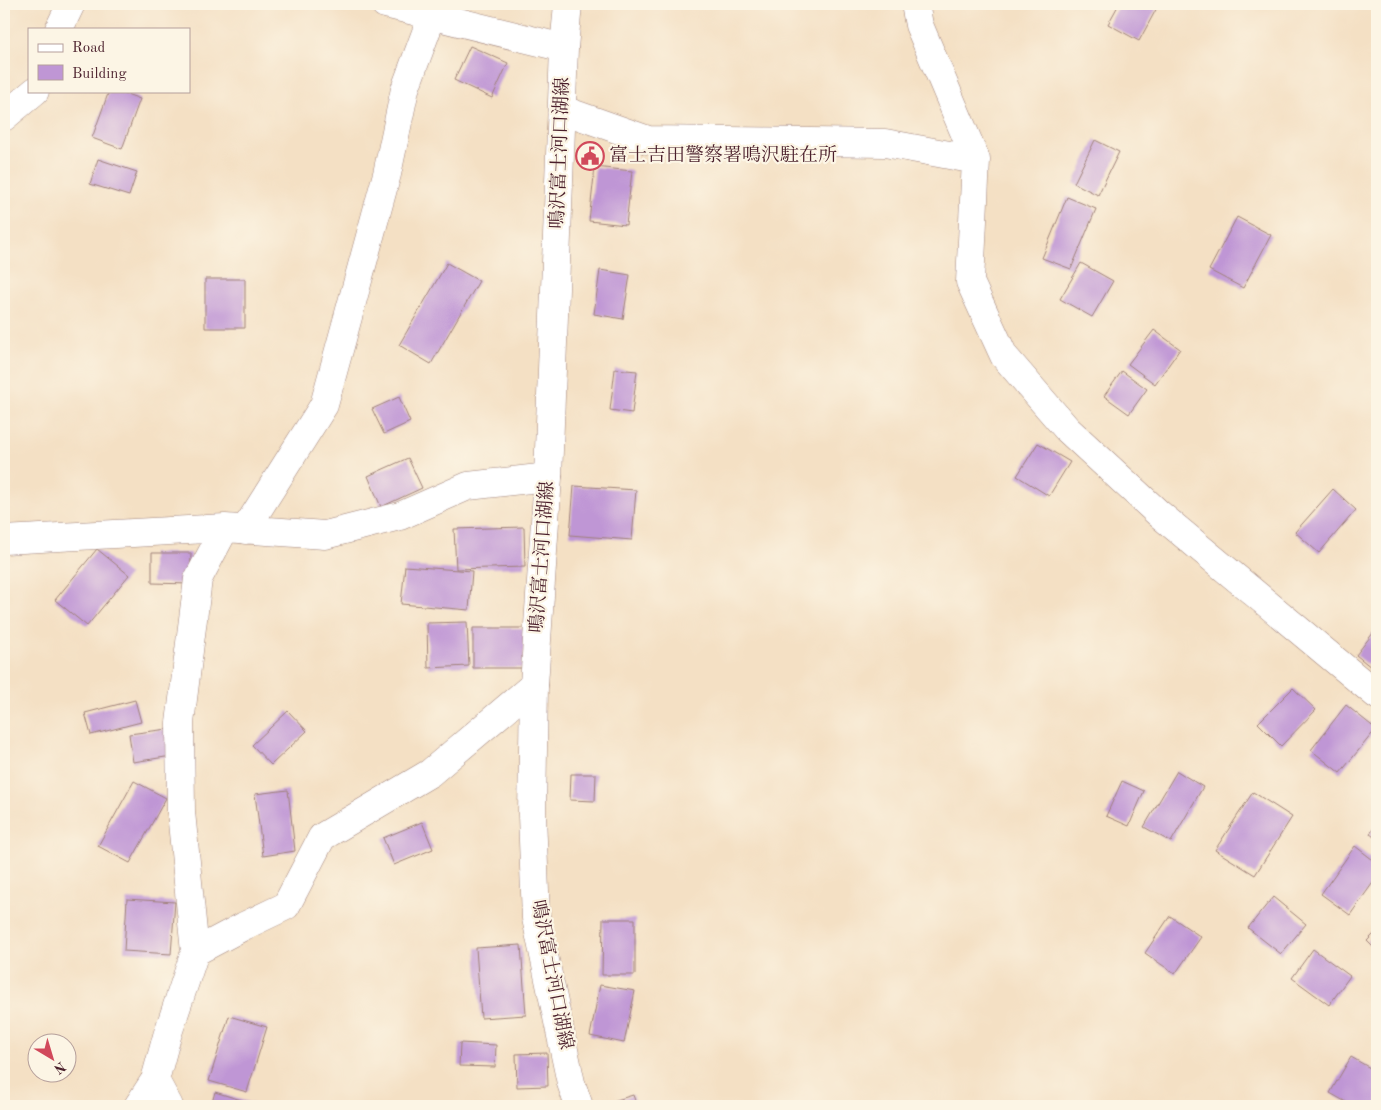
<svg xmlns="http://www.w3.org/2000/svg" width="1381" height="1110" font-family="'Old Standard TT','Noto Serif JP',serif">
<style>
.building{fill:#bf96d5}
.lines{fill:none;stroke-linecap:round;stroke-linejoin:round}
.minor-casing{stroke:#9f8078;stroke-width:29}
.major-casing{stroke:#9f8078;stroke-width:29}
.minor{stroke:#fff;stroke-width:28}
.major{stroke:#fff;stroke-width:28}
.labels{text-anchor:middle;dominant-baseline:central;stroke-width:4.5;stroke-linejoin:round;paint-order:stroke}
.street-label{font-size:19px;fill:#4a1f2b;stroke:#fcf5e5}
.poi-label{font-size:19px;fill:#4a1f2b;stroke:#fcf5e5;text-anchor:start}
</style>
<rect width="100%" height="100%" fill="#fcf5e5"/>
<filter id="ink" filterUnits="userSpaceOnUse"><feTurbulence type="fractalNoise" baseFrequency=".02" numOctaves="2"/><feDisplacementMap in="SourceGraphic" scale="10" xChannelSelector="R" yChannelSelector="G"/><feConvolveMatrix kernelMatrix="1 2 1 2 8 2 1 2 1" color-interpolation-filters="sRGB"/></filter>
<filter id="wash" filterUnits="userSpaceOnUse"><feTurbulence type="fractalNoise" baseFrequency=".0096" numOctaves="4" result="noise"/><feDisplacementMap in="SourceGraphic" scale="20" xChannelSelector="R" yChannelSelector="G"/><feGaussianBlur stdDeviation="1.12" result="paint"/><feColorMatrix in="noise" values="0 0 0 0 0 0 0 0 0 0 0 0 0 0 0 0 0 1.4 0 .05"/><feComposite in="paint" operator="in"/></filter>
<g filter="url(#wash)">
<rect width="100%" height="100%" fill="#f4e0c4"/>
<g id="blocks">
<!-- building -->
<path class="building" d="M1119 4H1159L1139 41 1108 24Z
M470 46 508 63 492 98 454 80Z
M109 91H119L140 99 122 149 92 138Z
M1095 140 1119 152 1098 195 1074 183Z
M98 159 137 172 129 196 90 184Z
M595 167 632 171 626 225 589 221Z
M1067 197 1096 209 1071 269 1042 258Z
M1237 217 1271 235 1243 288 1209 270Z
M447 263 479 281 431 364 399 345Z
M1081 263 1113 281 1092 317 1060 299Z
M600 270 630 275 623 319 594 314Z
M205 279H245V328H205Z
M1154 330 1180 349 1155 384 1128 364Z
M615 369 637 371 632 413 610 410Z
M1122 371 1147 389 1129 414 1104 396Z
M399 397 410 422 384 434 372 409Z
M1038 443 1070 462 1049 496 1017 476Z
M408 458 422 488 381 507 368 476Z
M574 486 636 490 632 540 570 535Z
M1333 489 1356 510 1319 553 1295 532Z
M524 527 525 567 456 569 454 529Z
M97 549 129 575 87 626 55 600Z
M152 553H191L190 584 152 583Z
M405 566 472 571 469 610 401 604Z
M467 622 469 666 428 668 427 623Z
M473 628H524V668H473Z
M1377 628V672L1356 655Z
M1293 688 1316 710 1281 746 1258 723Z
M135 700 141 722 91 735 85 713Z
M1346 705 1376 729 1340 773 1311 750Z
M288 711 307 731 271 765 252 745Z
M168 729 172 756 133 762 129 734Z
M1177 771 1203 787 1171 842 1144 827Z
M571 774H596L595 801 570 800Z
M134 781 166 798 130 863 98 846Z
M1122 781 1144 791 1129 826 1106 816Z
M288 790 295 851 263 856 255 794Z
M1253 792 1292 817 1255 875 1215 850Z
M422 822 433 849 394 865 383 838Z
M1377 823V839L1370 834Z
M1355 846 1377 863V877L1350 915 1321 894Z
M1273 897 1306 924 1281 954 1248 928Z
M127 899 175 902 171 954 124 951Z
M1170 916 1201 937 1175 974 1145 953Z
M603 919H635V975H602Z
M1377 931V951L1367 941Z
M521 945 526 1015 481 1018 476 948Z
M1313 949 1350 976 1329 1005 1292 978Z
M600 985 635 991 624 1043 590 1036Z
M229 1016 267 1027 247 1092 209 1081Z
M460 1043 496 1045 495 1067 459 1066Z
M547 1053 548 1086 517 1087 516 1054Z
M1351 1057 1377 1072V1106H1353L1330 1093Z
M215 1092 254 1104 253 1106H211Z
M633 1095 637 1106H597Z"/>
</g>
</g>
<g filter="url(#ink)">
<use href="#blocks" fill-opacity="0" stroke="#9f8078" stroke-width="1"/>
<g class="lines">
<defs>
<path id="minor" d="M385 4 564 48
M915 4 919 25 976 160 970 282 1004 356 1067 429 1158 513 1377 695
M59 29 71 4
M563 110 648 140 885 143 976 160
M4 117 35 91
M245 530 324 405 387 174 405 89 432 16
M4 540 225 528
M195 952 181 812 180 723 198 579 225 528 325 535 400 516 468 486 548 477
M155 1080 169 1106
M138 1106 155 1080 167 1036 195 952 244 926 286 906 322 837 430 773 534 685"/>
<path id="major" d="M568 4 564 48 548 477 534 685 532 815 536 918 571 1083 579 1106"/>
</defs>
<!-- minor casing -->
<use href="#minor" class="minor-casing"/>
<!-- major casing -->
<use href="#major" class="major-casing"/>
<!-- minor -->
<use href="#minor" class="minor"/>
<!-- major -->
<use href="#major" class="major"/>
</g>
</g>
<!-- icons -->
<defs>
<symbol id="civic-ring" viewBox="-11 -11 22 22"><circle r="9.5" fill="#fcf5e5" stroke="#d1495b" stroke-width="1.5"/><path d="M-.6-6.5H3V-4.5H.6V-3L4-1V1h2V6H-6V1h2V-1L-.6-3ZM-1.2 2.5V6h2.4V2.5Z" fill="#d1495b"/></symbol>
</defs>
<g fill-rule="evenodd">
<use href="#civic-ring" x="574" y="140" width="32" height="32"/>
</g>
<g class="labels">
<!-- street labels -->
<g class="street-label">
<text transform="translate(561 153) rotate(-88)">鳴沢富士河口湖線</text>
<text transform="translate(543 557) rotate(-86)">鳴沢富士河口湖線</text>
<text transform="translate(551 975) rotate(79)">鳴沢富士河口湖線</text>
</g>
<!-- poi labels -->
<g class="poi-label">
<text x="609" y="156">富士吉田警察署鳴沢駐在所</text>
</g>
</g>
<!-- margin -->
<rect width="1381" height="1110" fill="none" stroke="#fcf5e5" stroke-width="20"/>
<!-- legend -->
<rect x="28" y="28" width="162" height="65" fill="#fcf5e5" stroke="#b59f9b"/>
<rect x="38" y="44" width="25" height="8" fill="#ffffff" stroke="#b59f9b"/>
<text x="72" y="52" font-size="15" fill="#4a1f2b">Road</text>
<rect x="38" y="65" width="25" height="15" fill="#bf96d5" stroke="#b59f9b"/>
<text x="72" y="78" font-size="15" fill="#4a1f2b">Building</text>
<!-- north arrow -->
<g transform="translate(52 1058) rotate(142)"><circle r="24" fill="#fcf5e5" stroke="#b59f9b"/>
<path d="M0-4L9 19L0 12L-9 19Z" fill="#d1495b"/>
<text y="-8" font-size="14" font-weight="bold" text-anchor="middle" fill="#4a1f2b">N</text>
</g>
</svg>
